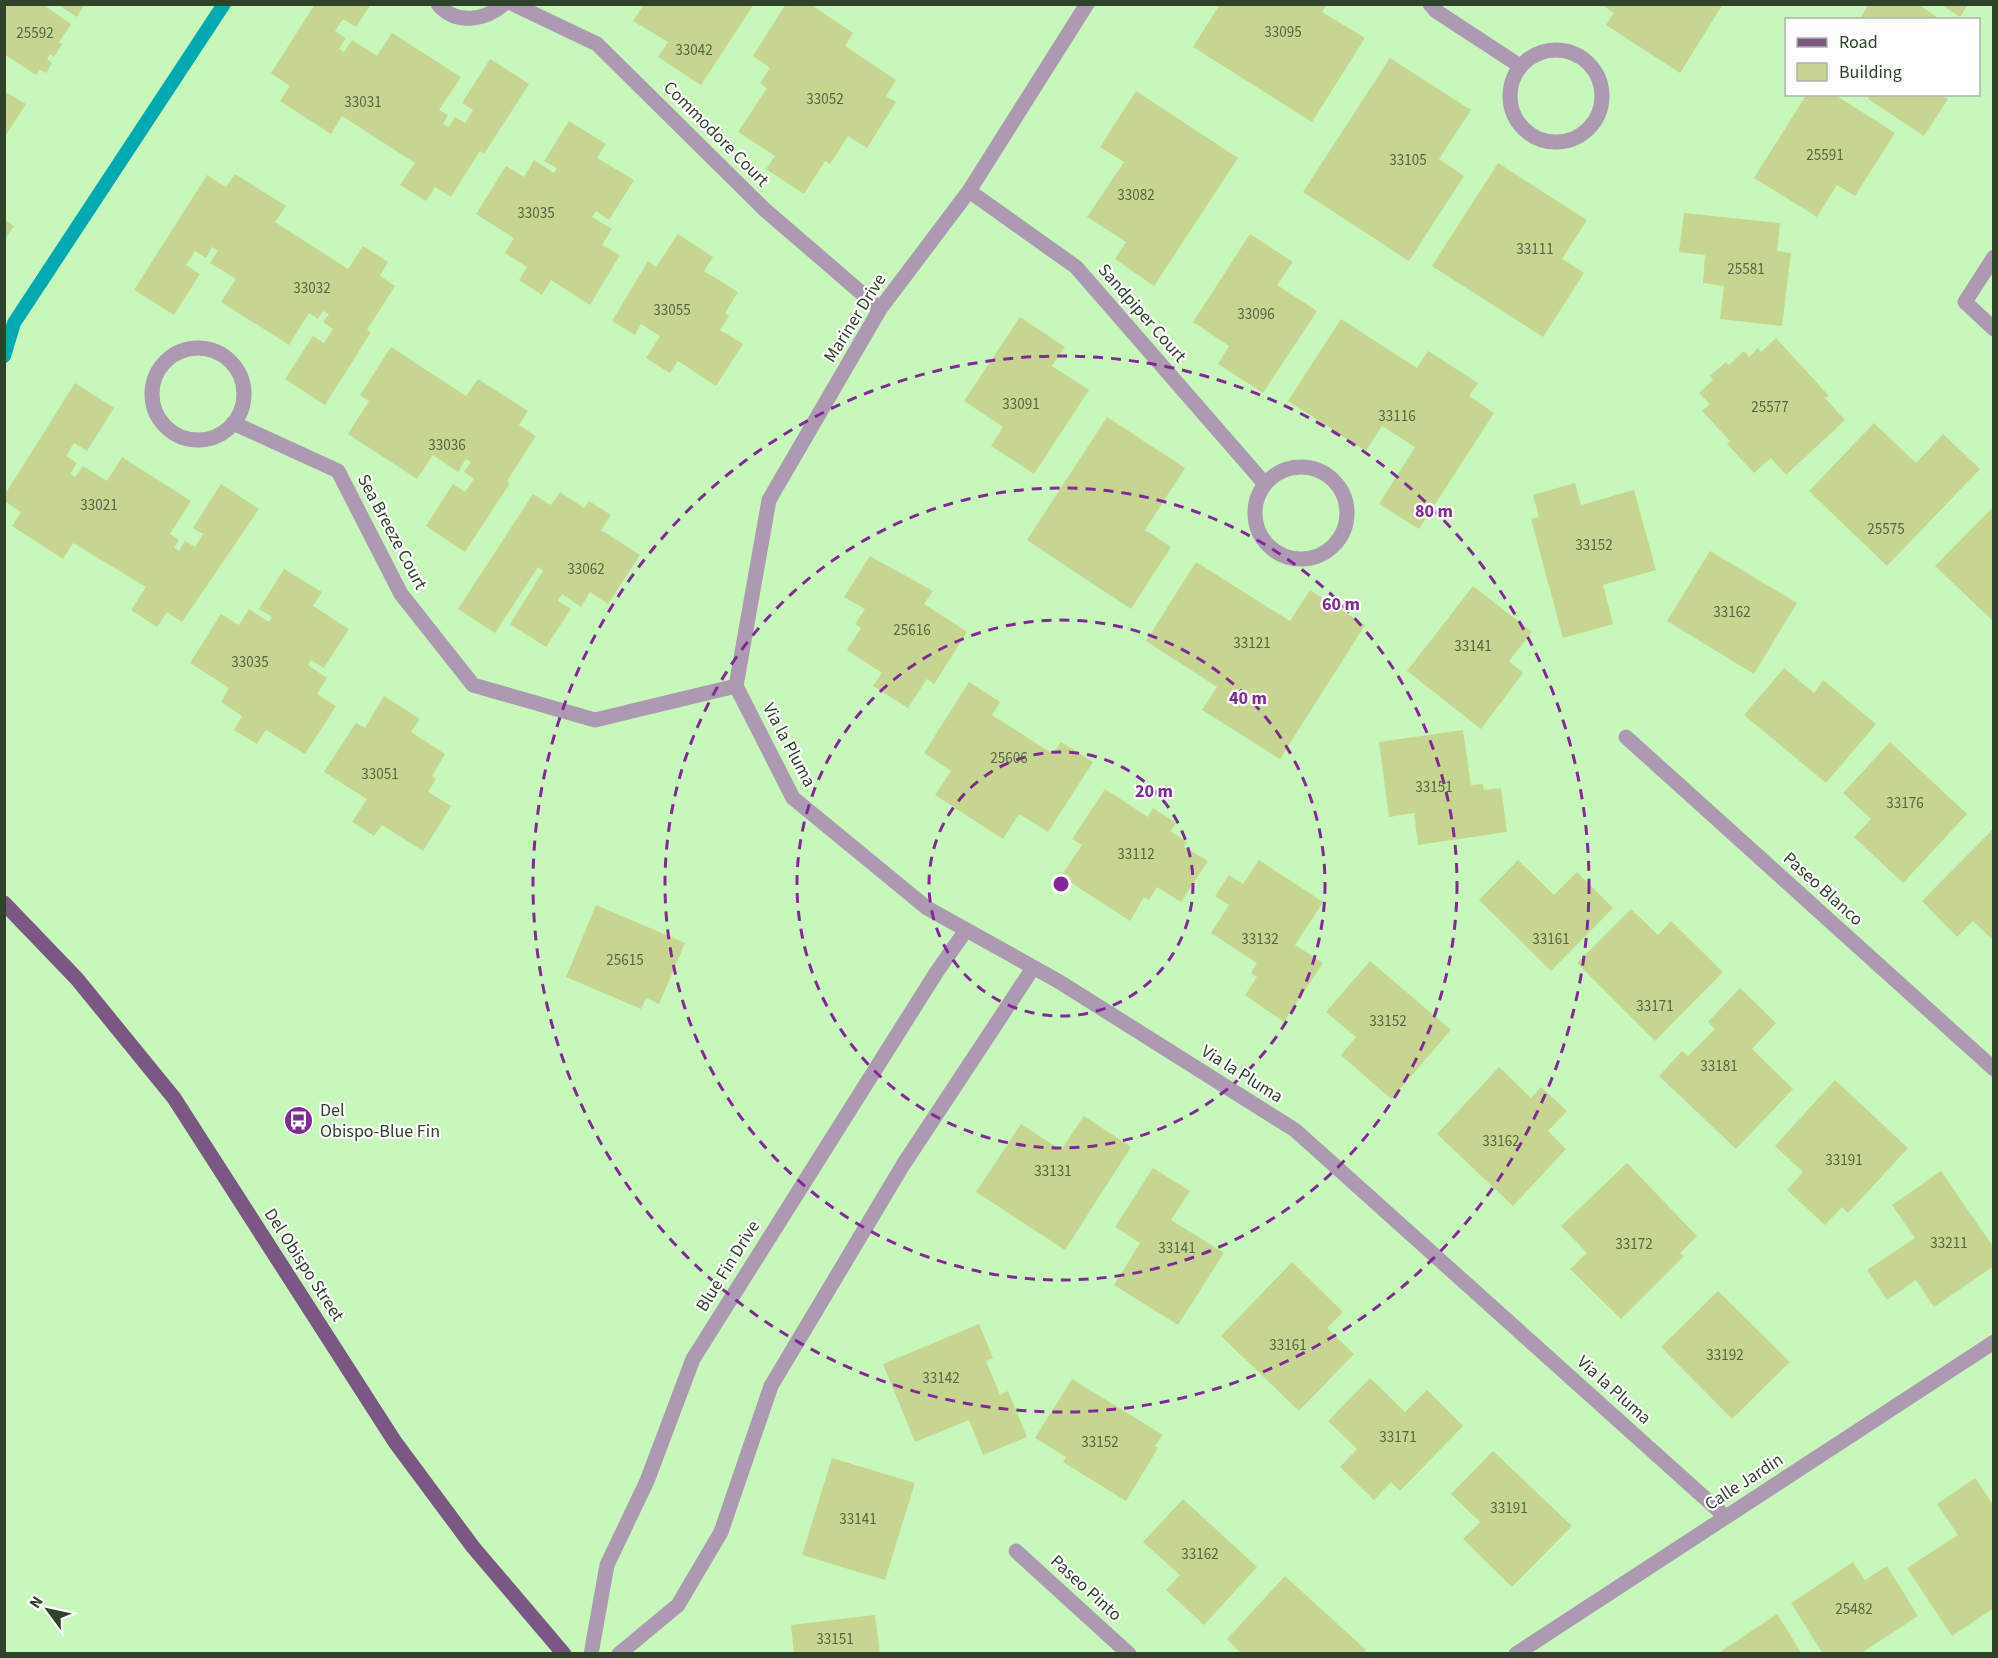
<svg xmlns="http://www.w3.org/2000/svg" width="1998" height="1658" font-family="'Source Sans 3',sans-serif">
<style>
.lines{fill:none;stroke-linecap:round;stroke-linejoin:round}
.stream{stroke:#00aab0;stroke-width:14}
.building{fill:#c6d691}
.minor{stroke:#ad99b2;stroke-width:15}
.major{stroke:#7b5884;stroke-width:15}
.ring{fill:none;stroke:#822996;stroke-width:3;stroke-dasharray:10 8}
.labels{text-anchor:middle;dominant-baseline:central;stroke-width:4.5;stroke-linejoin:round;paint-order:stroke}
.number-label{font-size:15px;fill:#556744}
.street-label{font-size:18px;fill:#2f422a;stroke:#fff}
.poi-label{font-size:18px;fill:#2f422a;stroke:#fff;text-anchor:start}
.centre{fill:#822996;stroke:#fff;stroke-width:3}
.ring-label{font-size:18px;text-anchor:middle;font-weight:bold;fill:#822996;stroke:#fff;stroke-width:4.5;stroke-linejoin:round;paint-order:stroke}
</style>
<rect width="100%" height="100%" fill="#c7f7bb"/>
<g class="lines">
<!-- stream -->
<path class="stream" d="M4 356 14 323 224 4"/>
</g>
<!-- building -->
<path class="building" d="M4 4H42L71 24 59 42 62 44 54 57 50 54 47 59 52 63 46 73 40 70 36 75 4 54Z
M57 4H85L77 17Z
M315 4H371L356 27 343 19 335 31 346 38 339 49 344 52 352 40 377 56 392 33 461 77 439 110 448 115 443 124 449 127 455 117 465 123 473 110 462 103 490 59 529 84 484 154 480 151 451 197 435 187 426 201 400 185 415 163 342 116 331 134 280 101 290 86 271 73Z
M644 4H754L701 85 658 57 668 42 633 21Z
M786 4H810L853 33 845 46 896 80 886 96 896 102 867 148 848 136 830 164 825 161 804 194 766 169 775 156 738 132 767 88 760 83 770 68 753 56Z
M1220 4H1327L1322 12 1365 38 1312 122 1193 47Z
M1601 4H1723L1680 73 1606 25 1614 13Z
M1869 4H1918L1941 20H1859Z
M1940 4H1968L1960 17Z
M1390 58 1471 110 1439 159 1464 176 1409 261 1303 192Z
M4 91 26 104 4 138Z
M1136 91 1238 158 1154 286 1115 259 1126 242 1087 217 1124 162 1100 147Z
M1807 94H1834L1895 133 1855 196 1837 185 1817 217 1754 178Z
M1871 94H1940L1948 99 1924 136 1868 99Z
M569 121 606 144 597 158 634 180 609 220 596 211 592 217 612 229 602 245 620 255 590 305 551 280 542 295 519 280 527 267 505 253 514 238 476 214 506 166 524 177 534 160 554 173 557 168 544 161Z
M1498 163 1587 220 1562 259 1584 273 1543 337 1432 266Z
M235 174 286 206 275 222 348 269 363 246 388 262 380 276 395 286 367 330 371 332 325 405 285 379 313 336 324 343 333 329 323 322 329 314 323 311 318 319 309 313 289 345 221 302 236 279 210 263 218 251 212 247 206 258 195 251 186 265 200 274 174 315 134 290 207 175 226 187Z
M1684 213 1780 223 1777 251 1791 253 1782 326 1720 319 1724 286 1703 283 1705 255 1679 252Z
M4 219 14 226 4 240Z
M678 234 713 257 704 271 738 292 725 313 729 316 720 330 743 344 716 386 678 361 670 373 646 358 660 336 641 324 635 335 612 321 648 261 656 267Z
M1250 234 1293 262 1277 285 1317 311 1263 393 1218 364 1229 346 1193 322Z
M1020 317 1065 347 1052 366 1089 390 1034 474 991 446 1003 427 964 401Z
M1341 319 1417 368 1428 351 1478 383 1469 396 1494 413 1419 529 1379 504 1415 447 1382 426 1366 451 1288 401Z
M1776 338 1829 396 1825 398 1845 420 1786 475 1771 458 1754 473 1727 444 1730 441 1702 411 1710 404 1699 393 1713 380 1710 376 1726 362 1729 365 1744 351 1749 357 1758 348 1761 352Z
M391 347 466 396 478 379 528 411 519 425 536 436 507 481 510 483 465 552 426 526 453 484 465 492 474 479 464 472 471 462 466 459 458 472 433 455 417 479 348 434 369 401 360 395Z
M75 383 114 408 87 451 74 443 66 456 77 463 70 474 75 477 83 466 107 481 122 457 191 501 170 534 179 540 174 548 179 551 185 541 195 547 203 534 193 528 221 484 259 509 182 622 167 612 157 627 131 610 146 587 73 543 63 559 12 526 21 512 4 501V496Z
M1107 417 1185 468 1145 530 1171 547 1131 609 1027 540Z
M1874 423 1916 463 1943 434 1980 469 1887 566 1809 491Z
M1575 483 1581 505 1634 490 1656 570 1603 585 1613 624 1563 638 1531 519 1539 517 1533 495Z
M560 492 584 508 589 501 611 515 601 530 640 555 608 604 590 592 581 607 562 594 558 601 571 609 546 647 510 624 543 571 538 567 495 633 458 609 533 494 551 505Z
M1994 506V622L1935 566Z
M1710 551 1797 603 1754 674 1667 621Z
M870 556 933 591 924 604 967 632 934 684 927 679 908 708 873 686 882 673 847 650 861 628 855 624 865 609 844 597Z
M1196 562 1290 621 1310 590 1365 625 1280 759 1202 710 1217 687 1146 641Z
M284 569 322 592 313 606 349 629 324 668 311 660 308 665 327 678 317 694 336 706 305 754 266 730 257 744 234 730 242 716 221 702 229 688 190 663 221 614 239 625 249 609 269 622 272 617 259 609Z
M1473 586 1532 632 1509 661 1523 673 1481 729 1407 671Z
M1784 668 1814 693 1823 680 1876 724 1826 783 1744 715Z
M969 682 1000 702 992 715 1053 754 1061 742 1093 762 1048 832 1019 814 1003 839 935 795 951 771 924 753Z
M384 696 420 719 411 732 445 754 432 776 436 779 428 792 451 806 423 851 382 825 374 836 352 822 367 799 324 772 356 723 365 728Z
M1463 730 1471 785 1483 784 1484 790 1501 788 1507 832 1418 845 1414 813 1389 817 1379 742Z
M1890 742 1967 814 1903 883 1854 837 1871 819 1843 793Z
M1105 789 1148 817 1153 808 1176 823 1170 831 1187 842 1184 847 1208 861 1181 902 1157 887 1149 900 1144 897 1130 921 1061 876 1082 845 1072 839Z
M1994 828V941L1973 921 1957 937 1922 901Z
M1259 860 1323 902 1295 945 1323 963 1284 1022 1245 995 1257 977 1251 973 1257 963 1211 933 1229 905 1215 896 1229 875 1243 884Z
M1518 860 1554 895 1577 872 1613 908 1551 971 1479 900Z
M596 905 685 943 659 1004 646 998 641 1009 566 977Z
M1631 909 1658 935 1671 921 1723 972 1655 1041 1577 963Z
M1370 961 1451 1030 1391 1099 1341 1055 1356 1037 1326 1012Z
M1740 988 1776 1023 1752 1049 1793 1089 1736 1149 1659 1076 1682 1051 1688 1056 1715 1029 1708 1022Z
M1499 1067 1531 1098 1541 1087 1567 1111 1548 1131 1566 1149 1513 1206 1437 1134Z
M1835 1080 1908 1148 1848 1213 1842 1207 1825 1225 1787 1190 1803 1172 1775 1146Z
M1084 1116 1131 1147 1065 1250 976 1192 1021 1124 1061 1150Z
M1627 1163 1697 1236 1680 1253 1684 1256 1621 1319 1570 1269 1587 1253 1561 1226Z
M1153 1168 1190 1191 1171 1220 1224 1253 1178 1325 1114 1285 1140 1243 1115 1227Z
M1941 1171 1994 1248V1266L1934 1307 1916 1280 1887 1300 1867 1270 1915 1238 1892 1205Z
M1292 1262 1343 1312 1327 1328 1354 1354 1299 1411 1221 1336Z
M1718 1291 1790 1362 1732 1419 1661 1347Z
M979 1324 993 1358 986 1361 1000 1395 1008 1391 1027 1437 983 1455 969 1420 915 1442 883 1364Z
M1370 1378 1405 1412 1427 1390 1463 1426 1400 1491 1391 1482 1374 1500 1340 1467 1357 1449 1328 1421Z
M1072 1379 1163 1435 1155 1446 1158 1448 1126 1501 1063 1462 1066 1457 1035 1438Z
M1493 1451 1572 1526 1512 1587 1463 1539 1480 1522 1451 1494Z
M832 1458 915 1483 885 1580 802 1555Z
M1975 1478 1994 1506V1608L1952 1636 1907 1568 1958 1535 1937 1504Z
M1183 1499 1257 1567 1204 1625 1166 1590 1180 1575 1143 1542Z
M1853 1562 1865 1580 1887 1566 1918 1616 1860 1654H1823L1791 1603Z
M1285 1576 1366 1650 1362 1654H1242L1227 1639Z
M1777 1614 1802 1654H1721L1720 1652Z
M875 1615 880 1654H794L791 1625Z"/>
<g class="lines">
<!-- minor -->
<path class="minor" d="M438 4C456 26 486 20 504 4
M513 4 597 44 764 209 880 309
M1430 4 1436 11 1520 66
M1510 96a46 46 0 1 1 92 0a46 46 0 1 1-92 0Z
M969 191 1076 267 1265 484
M1994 257 1965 302 1994 329
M152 394a46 46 0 1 1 92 0a46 46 0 1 1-92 0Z
M233 423 338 471 401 594 473 685 595 720 736 686
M1255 513a46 46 0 1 1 92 0a46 46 0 1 1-92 0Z
M736 686 793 798 927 908 1058 981 1295 1130 1726 1517
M736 686 769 500 880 309 969 191 1087 4
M1626 737 1994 1069
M1016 1551 1129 1654
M591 1654 607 1565 647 1481 693 1359 936 973 966 930
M619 1654 678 1605 721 1532 771 1386 903 1165 1033 968
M1516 1654 1994 1342"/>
<!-- major -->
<path class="major" d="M4 903 77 979 174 1098 395 1442 473 1547 564 1654"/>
</g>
<!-- distance rings -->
<g class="ring">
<circle cx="1061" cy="884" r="132"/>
<circle cx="1061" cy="884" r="264"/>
<circle cx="1061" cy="884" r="396"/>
<circle cx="1061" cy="884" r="528"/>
</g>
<!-- icons -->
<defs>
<symbol id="bus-disc" viewBox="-11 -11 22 22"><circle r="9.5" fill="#822996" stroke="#fff"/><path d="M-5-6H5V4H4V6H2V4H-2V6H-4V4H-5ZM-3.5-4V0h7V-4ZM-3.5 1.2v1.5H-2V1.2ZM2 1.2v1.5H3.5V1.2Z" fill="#fff"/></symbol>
</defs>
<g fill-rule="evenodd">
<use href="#bus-disc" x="282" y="1104" width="33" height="33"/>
</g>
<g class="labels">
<!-- number labels -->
<g class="number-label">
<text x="1283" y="32">33095</text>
<text x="35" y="33">25592</text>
<text x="694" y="50">33042</text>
<text x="825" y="99">33052</text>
<text x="363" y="102">33031</text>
<text x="1825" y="155">25591</text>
<text x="1408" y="160">33105</text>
<text x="1136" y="195">33082</text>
<text x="536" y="213">33035</text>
<text x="1535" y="249">33111</text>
<text x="1746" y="269">25581</text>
<text x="312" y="288">33032</text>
<text x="672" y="310">33055</text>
<text x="1256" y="314">33096</text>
<text x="1021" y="404">33091</text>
<text x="1770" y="407">25577</text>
<text x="1397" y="416">33116</text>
<text x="447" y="445">33036</text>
<text x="99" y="505">33021</text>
<text x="1886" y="529">25575</text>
<text x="1594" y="545">33152</text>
<text x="586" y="569">33062</text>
<text x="1732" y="612">33162</text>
<text x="912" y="630">25616</text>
<text x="1252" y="643">33121</text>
<text x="1473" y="646">33141</text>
<text x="250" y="662">33035</text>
<text x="1009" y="758">25606</text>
<text x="380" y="774">33051</text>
<text x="1434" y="787">33151</text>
<text x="1905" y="803">33176</text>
<text x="1136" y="854">33112</text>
<text x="1260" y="939">33132</text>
<text x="1551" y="939">33161</text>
<text x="625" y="960">25615</text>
<text x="1655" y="1006">33171</text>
<text x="1388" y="1021">33152</text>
<text x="1719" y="1066">33181</text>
<text x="1501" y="1141">33162</text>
<text x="1844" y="1160">33191</text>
<text x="1053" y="1171">33131</text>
<text x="1949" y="1243">33211</text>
<text x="1634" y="1244">33172</text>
<text x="1177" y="1248">33141</text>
<text x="1288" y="1345">33161</text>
<text x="1725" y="1355">33192</text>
<text x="941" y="1378">33142</text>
<text x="1398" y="1437">33171</text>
<text x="1100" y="1442">33152</text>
<text x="1509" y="1508">33191</text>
<text x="858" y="1519">33141</text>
<text x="1200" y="1554">33162</text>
<text x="1854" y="1609">25482</text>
<text x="835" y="1639">33151</text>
</g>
<!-- street labels -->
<g class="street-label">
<text transform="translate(716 134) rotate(45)">Commodore Court</text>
<text transform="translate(1142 313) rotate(49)">Sandpiper Court</text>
<text transform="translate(855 318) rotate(-58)">Mariner Drive</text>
<text transform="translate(392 532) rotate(62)">Sea Breeze Court</text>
<text transform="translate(789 745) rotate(62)">Via la Pluma</text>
<text transform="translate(1823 889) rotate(42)">Paseo Blanco</text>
<text transform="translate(1242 1074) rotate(32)">Via la Pluma</text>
<text transform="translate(304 1265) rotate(57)">Del Obispo Street</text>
<text transform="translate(728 1266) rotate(-58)">Blue Fin Drive</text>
<text transform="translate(1614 1390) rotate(42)">Via la Pluma</text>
<text transform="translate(1744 1482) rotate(-33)">Calle Jardin</text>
<text transform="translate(1086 1588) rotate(42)">Paseo Pinto</text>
</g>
<!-- poi labels -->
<g class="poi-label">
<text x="320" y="1110">Del<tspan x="320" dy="21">Obispo-Blue Fin</tspan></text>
</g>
</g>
<circle cx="1061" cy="884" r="9" class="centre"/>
<g class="ring-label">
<text x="1434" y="517">80 m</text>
<text x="1341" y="610">60 m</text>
<text x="1248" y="704">40 m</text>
<text x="1154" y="797">20 m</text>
</g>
<!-- border -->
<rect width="1998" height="1658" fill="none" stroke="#2f422a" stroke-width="12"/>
<!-- legend -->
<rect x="1785" y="18" width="195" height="78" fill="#ffffff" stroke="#acb3aa" stroke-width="1.5"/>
<rect x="1797" y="38" width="30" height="9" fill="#7b5884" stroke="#acb3aa" stroke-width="1.5"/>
<text x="1839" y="48" font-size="18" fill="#2f422a">Road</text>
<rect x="1797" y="63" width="30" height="18" fill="#c6d691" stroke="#acb3aa" stroke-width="1.5"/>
<text x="1839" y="78" font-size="18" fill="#2f422a">Building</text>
<!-- north arrow -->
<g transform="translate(48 1610) rotate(303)" stroke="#ffffff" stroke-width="4.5" paint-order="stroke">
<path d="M0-4.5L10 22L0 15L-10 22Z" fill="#2f422a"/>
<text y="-9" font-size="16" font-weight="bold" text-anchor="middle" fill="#2f422a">N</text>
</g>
</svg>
